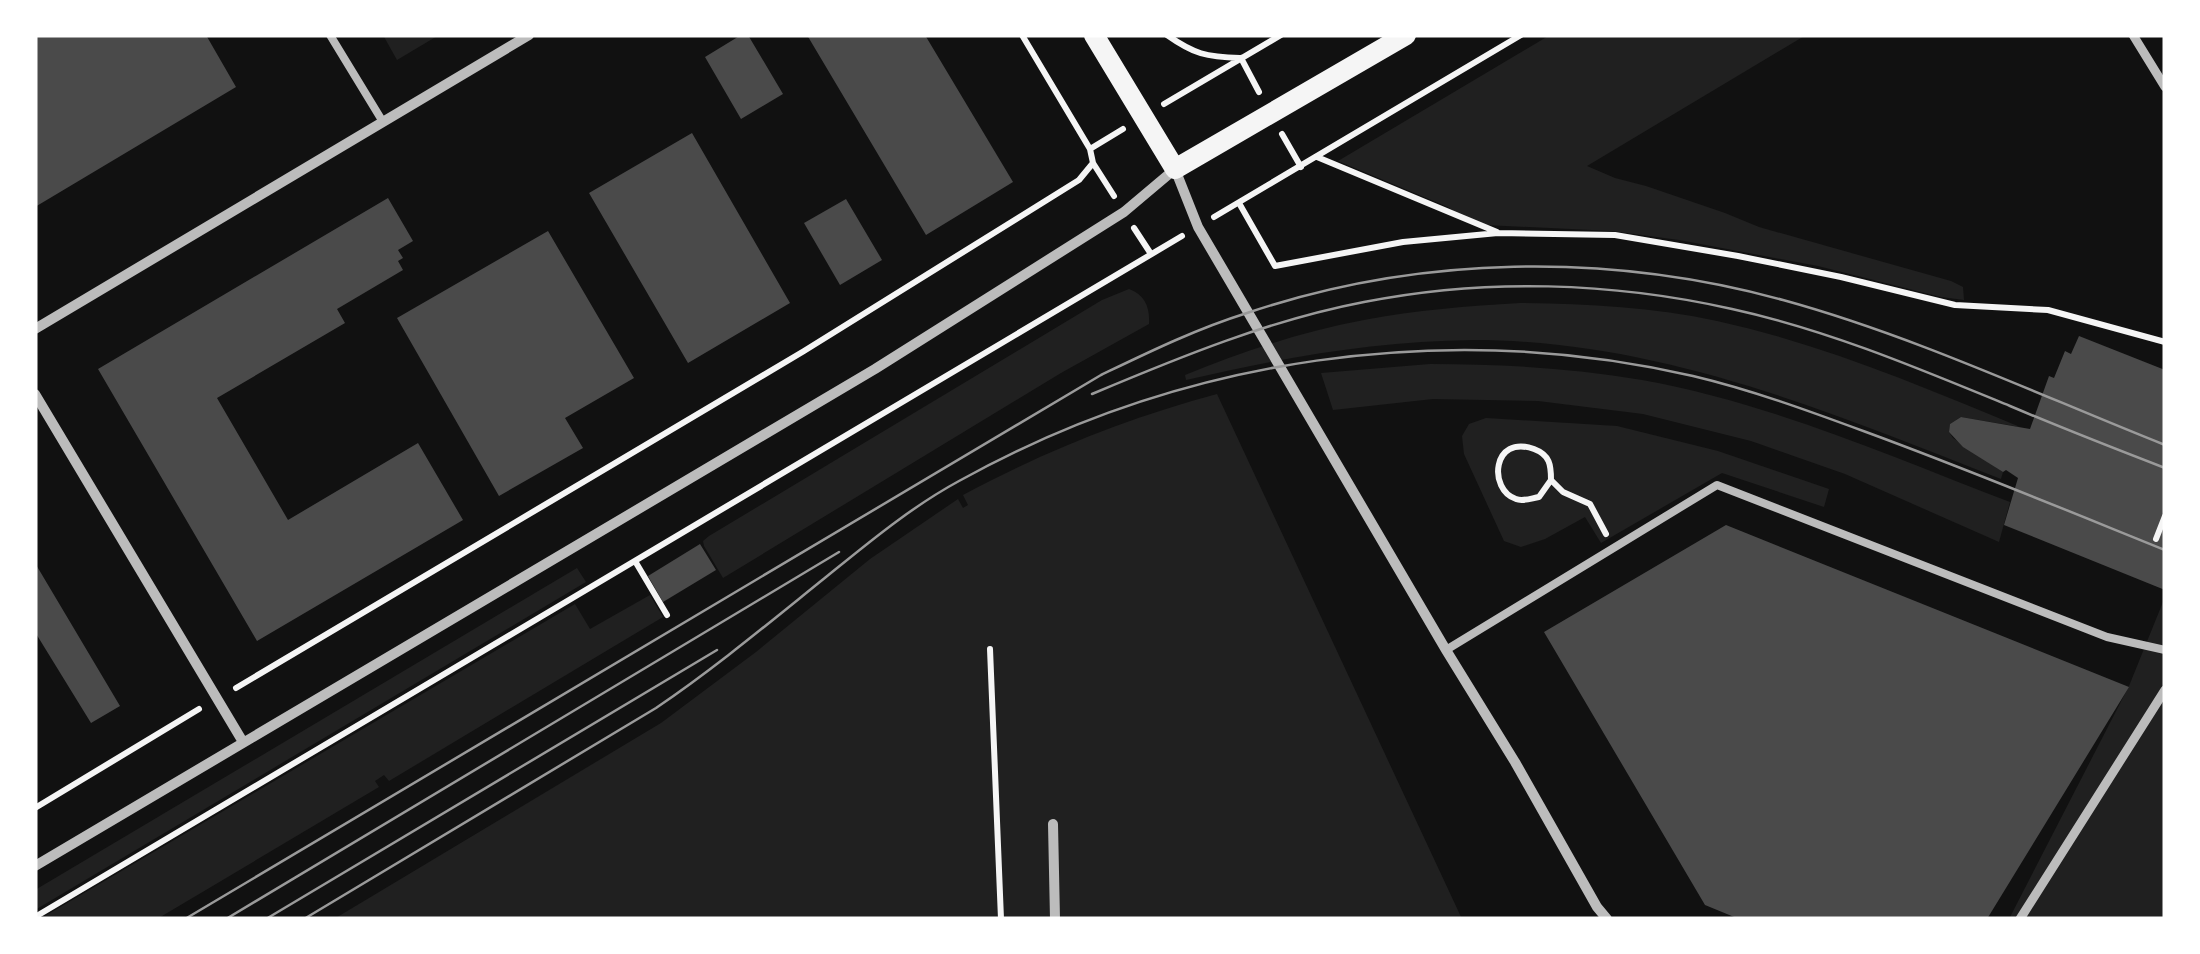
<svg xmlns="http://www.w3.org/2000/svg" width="2200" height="954" font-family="Spectral,serif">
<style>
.green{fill:#202020}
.building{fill:#4a4a4a}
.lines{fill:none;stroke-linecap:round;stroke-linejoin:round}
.path{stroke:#f5f5f5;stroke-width:6}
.service{stroke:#bcbcbc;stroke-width:8}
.pedestrian{stroke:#bcbcbc;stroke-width:9}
.minor{stroke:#bcbcbc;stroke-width:10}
.secondary{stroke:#f5f5f5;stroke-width:20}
.tram{stroke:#9a9a9a;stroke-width:2.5}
</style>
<rect width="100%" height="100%" fill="#111"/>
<!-- green -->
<path class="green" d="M383 35H439L397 60Z
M1550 35H1806L1587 166 1615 178 1646 186 1725 213 1759 227 1951 281 1963 287 1964 300 1941 297 1818 266 1679 240 1612 231 1485 225 1456 213 1448 207 1338 161Z
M1129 289C1145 295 1150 307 1149 324L1061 373 723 578 704 546 703 541 709 536 1102 300Z
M1520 303C1586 304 1653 307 1717 321 1822 344 1921 386 2020 427L1961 417 1950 424 1949 432 1953 438 2003 472 2001 479C1831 412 1659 340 1473 340 1375 341 1281 358 1186 380L1185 375C1242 352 1303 331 1364 320 1416 310 1468 306 1520 303Z
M1430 364C1501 364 1572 368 1642 380 1770 403 1890 456 2010 502L1999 542 1845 474 1751 441 1643 414 1538 401 1433 399 1333 410 1321 373Z
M1217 394 1462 919H334L661 723 756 652 870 559 958 499 963 508 968 505 963 495C1045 451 1128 418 1217 394Z
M1486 418 1617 426 1718 451 1829 489 1824 507 1722 473 1601 543 1585 517 1545 539 1521 547 1504 541 1464 454 1462 436 1469 424Z
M577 568 586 582 35 910V890Z
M650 595 663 617 389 781 384 775 375 781 379 787 157 919H40L575 604 590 629Z
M2165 597V919H2009L2129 686Z"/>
<!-- building -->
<path class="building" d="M35 35H206L236 87 35 207Z
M741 35H748L783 94 741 119 705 57Z
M807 35H925L1013 182 926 235Z
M692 133 790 303 688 363 589 193Z
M388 198 413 241 398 250 403 258 398 261 403 270 337 309 345 323 217 398 288 520 418 443 463 520 257 641 98 369Z
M846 199 882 260 840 285 804 223Z
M548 231 634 378 565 418 583 448 499 496 397 318Z
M2079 336 2165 370V590L2004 525 2018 478 2006 470 2003 472 1963 447 1949 432 1950 424 1961 417 2030 429 2049 376 2054 378 2065 351 2071 354Z
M1726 525 2129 687 1987 919H1739L1705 905 1544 632Z
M700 544 716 570 663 602 648 576Z
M35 563 120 706 91 723 35 632Z"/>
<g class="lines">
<!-- path -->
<path class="path" d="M1167 35C1194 54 1206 57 1240 58
M1241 58 1259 92
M1164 104 1281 35
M1282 134 1301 167
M1090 149 1123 129
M1317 157 1497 232
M1093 163 1114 196
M1239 203 1275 266 1403 242 1498 233 1615 235 1738 256 1841 277 1955 305 2048 310 2165 342
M1214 217 1521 35
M1134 228 1151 254
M1551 480 1539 497C1532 498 1523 502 1516 499 1488 490 1492 434 1534 449 1550 455 1551 465 1551 480L1563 492 1590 504 1606 534
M2156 539 2165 516
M635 561 667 615
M990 649 1001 919
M236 688 804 351 1079 180 1093 163 1090 149 1022 35
M35 808 199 709
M35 917 1182 236"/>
<!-- service -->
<path class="service" d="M330 35 383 122
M1446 650 1717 485 2107 637 2165 650"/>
<!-- pedestrian -->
<path class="pedestrian" d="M2133 35 2165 87
M2020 919 2165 690"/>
<!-- minor -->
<path class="minor" d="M35 329 529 35
M35 394 243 742
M1053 824 1055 919
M35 866 875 369 1124 212 1175 169 1198 227 1446 650 1515 762 1597 907 1607 919"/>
<!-- secondary -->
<path class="secondary" d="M1094 35 1175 169 1406 35"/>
<!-- tram -->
<path class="tram" d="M1092 394C1180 357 1270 320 1364 302 1485 278 1612 282 1732 309 1828 330 1920 369 2010 406 2062 428 2113 448 2165 468
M185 919 1101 375C1149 352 1196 329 1247 313 1419 255 1608 252 1783 300 1914 336 2039 395 2165 445
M226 919 839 552
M266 919 717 650
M304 919 656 708C715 668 770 622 826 577 868 543 911 507 959 481 1182 357 1445 319 1693 376 1752 390 1809 411 1866 432 1967 469 2066 510 2165 550"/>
</g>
<!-- border -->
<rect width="2200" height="954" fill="none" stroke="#ffffff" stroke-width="75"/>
</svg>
